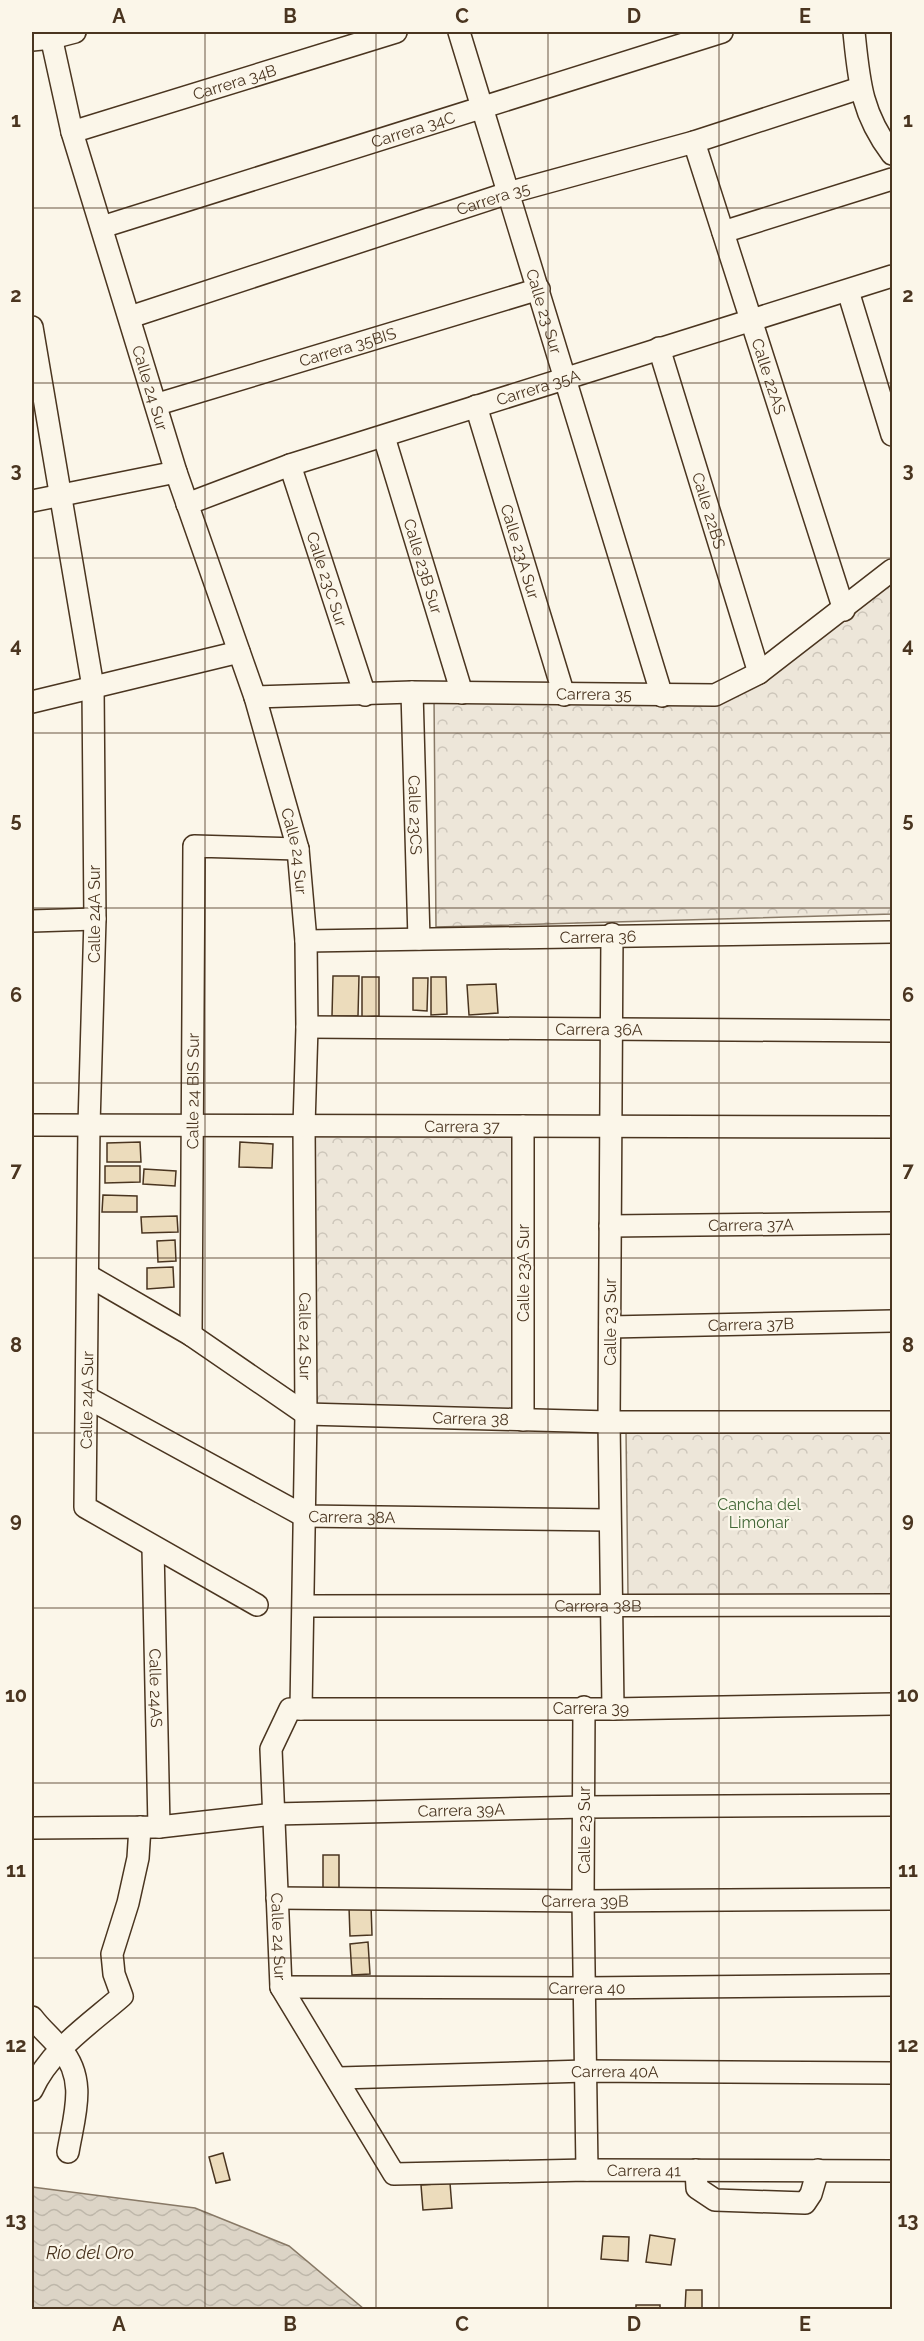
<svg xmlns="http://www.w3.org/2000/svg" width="924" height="2341" font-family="Raleway,sans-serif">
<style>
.park{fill:url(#park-crowns);stroke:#887966;stroke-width:1.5}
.water{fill:url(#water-waves);stroke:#887966;stroke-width:1.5}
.building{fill:#ecdcbc;stroke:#4a3520;stroke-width:1.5}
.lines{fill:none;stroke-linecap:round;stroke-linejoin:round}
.minor-casing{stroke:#4a3520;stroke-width:24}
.minor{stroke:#fbf6e9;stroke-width:21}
.grid{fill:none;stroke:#4a3520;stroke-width:1.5;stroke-opacity:0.55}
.labels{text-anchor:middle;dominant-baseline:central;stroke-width:4.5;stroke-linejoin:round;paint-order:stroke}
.street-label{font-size:16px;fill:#4a3520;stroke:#fbf6e9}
.park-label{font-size:16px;fill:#436837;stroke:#fbf6e9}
.water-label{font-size:18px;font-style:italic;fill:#4a3520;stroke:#fbf6e9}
.neatline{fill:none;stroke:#4a3520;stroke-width:2}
.grid-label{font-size:20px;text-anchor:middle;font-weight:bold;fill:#4a3520}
</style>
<defs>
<pattern id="park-crowns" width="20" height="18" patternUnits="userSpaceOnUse" patternTransform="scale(1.5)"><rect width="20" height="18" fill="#ede6d9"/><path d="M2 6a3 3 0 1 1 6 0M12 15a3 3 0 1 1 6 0" fill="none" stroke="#cdc6ba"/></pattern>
<pattern id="water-waves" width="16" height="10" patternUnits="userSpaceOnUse" patternTransform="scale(1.5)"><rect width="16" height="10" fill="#dcd4c6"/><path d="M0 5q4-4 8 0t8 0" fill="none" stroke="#beb7aa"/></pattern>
</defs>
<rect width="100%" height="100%" fill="#fbf6e9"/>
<!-- park -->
<path class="park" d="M892 576V914L436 927 434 697 716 700Z
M310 1133H518L517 1412 312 1407Z
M626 1431 892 1432V1596L628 1595Z"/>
<!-- water -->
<path class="water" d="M32 2187 195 2208 289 2246 364 2309H32Z"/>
<!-- building -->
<path class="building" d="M333 976H359L358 1016H332Z
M362 977H379V1016L362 1017Z
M431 977H446L447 1014 431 1015Z
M413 978H428L427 1011 413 1010Z
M496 984 498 1013 469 1015 467 985Z
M140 1142 141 1162H107V1143Z
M240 1142 273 1144 272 1168 239 1167Z
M105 1166H140V1182L105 1183Z
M144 1169 176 1171 175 1186 143 1184Z
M103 1195 137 1196V1212H102Z
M177 1216 178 1232 142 1233 141 1217Z
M175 1240 176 1261 158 1262 157 1241Z
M173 1267 174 1287 147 1289V1268Z
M323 1855H339V1888L323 1889Z
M371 1905 372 1935 350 1936 349 1907Z
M368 1942 370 1974 352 1975 350 1944Z
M223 2153 230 2180 216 2183 209 2157Z
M450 2183 452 2208 423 2210 421 2185Z
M650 2235 675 2239 671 2265 646 2262Z
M603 2236 629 2237 628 2261 601 2259Z
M686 2290H702V2310H685Z
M636 2305H660V2310H636Z"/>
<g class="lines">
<defs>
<g id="minor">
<path id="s1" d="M50 32 72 132 176 472 255 697 298 849 306 941 307 1027 304 1126 306 1414 301 1709"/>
<path id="s2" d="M459 32 662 696"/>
<path d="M854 32C859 81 861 113 892 154"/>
<path d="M32 40 52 38 75 32"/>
<path id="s3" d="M72 132 396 32"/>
<path id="s4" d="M694 142 844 610"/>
<path id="s5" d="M102 227 722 32"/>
<path d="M723 232 892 179"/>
<path d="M848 291 892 435"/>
<path id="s6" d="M130 317 508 193 694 142 860 88"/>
<path d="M32 327 93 687 95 919 89 1125 85 1507 257 1605"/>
<path id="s7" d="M659 348 759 673"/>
<path id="s8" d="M158 404 539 289"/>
<path id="s9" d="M476 406 564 695"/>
<path id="s10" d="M384 437 462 693"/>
<path id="s11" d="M290 465 365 695"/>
<path d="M32 501 176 472"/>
<path id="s12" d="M187 504 290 465 892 276"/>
<path id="s13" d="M412 692 419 939"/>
<path id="s14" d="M255 697 412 692 715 695 759 673 892 570"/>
<path d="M32 702 239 652"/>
<path d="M32 921 95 919"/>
<path d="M612 934 609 1422 613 1709"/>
<path id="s15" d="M306 941 892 932"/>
<path id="s16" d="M307 1027 892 1031"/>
<path id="s17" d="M32 1125 892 1127"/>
<path id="s18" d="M610 1226 892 1223"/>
<path id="s19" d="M89 1276 191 1335 306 1414 609 1422H892"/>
<path id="s20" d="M610 1327 892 1321"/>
<path id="s21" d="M191 1335 194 846 298 849"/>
<path id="s22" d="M88 1398 304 1516 609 1520"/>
<path d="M523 1420V1126"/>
<path id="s23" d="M153 1548 159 1827"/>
<path id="s24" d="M304 1606 892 1605"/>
<path id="s25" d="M892 1704 613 1709H290L271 1749 281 1987 394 2174 587 2170 892 2171"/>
<path d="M584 1707 583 1901 587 2170"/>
<path id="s26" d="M32 1828 159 1827 274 1814 584 1807 892 1805"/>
<path id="s27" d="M277 1898 583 1901 892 1899"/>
<path id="s28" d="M281 1987 585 1988 892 1985"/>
<path d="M32 2017C40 2028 51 2037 60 2048 88 2079 74 2116 68 2152"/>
<path id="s29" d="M339 2078 586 2071 892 2073"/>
<path d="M32 2090C50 2050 90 2024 122 1996L114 1974 112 1954 128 1903 138 1858 140 1827"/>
<path d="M696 2170 697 2188 715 2200 805 2203 811 2194 818 2170"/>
</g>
</defs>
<!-- minor casing -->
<use href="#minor" class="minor-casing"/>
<!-- minor -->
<use href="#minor" class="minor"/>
</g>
<!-- grid -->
<path class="grid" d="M205 32V2310M376 32V2310M548 32V2310M719 32V2310M32 208H892M32 383H892M32 558H892M32 733H892M32 908H892M32 1083H892M32 1258H892M32 1433H892M32 1608H892M32 1783H892M32 1958H892M32 2133H892"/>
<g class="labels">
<!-- street labels -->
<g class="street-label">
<text stroke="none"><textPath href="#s3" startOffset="170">Carrera 34B</textPath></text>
<text stroke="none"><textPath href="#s5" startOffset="326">Carrera 34C</textPath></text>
<text stroke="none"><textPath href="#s6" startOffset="382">Carrera 35</textPath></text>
<text stroke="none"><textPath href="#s2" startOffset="292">Calle 23 Sur</textPath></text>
<text stroke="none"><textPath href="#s8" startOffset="198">Carrera 35BIS</textPath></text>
<text stroke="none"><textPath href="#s4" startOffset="246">Calle 22AS</textPath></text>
<text stroke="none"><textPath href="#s12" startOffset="370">Carrera 35A</textPath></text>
<text stroke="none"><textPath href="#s1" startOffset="370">Calle 24 Sur</textPath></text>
<text stroke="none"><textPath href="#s7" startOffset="170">Calle 22BS</textPath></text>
<text stroke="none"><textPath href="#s9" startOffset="152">Calle 23A Sur</textPath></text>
<text stroke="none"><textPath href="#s10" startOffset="135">Calle 23B Sur</textPath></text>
<text stroke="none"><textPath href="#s11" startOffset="120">Calle 23C Sur</textPath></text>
<text stroke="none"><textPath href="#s14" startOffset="339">Carrera 35</textPath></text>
<text stroke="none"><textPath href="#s13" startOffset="123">Calle 23CS</textPath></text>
<text stroke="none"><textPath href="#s1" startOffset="856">Calle 24 Sur</textPath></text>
<text transform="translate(94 914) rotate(-90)">Calle 24A Sur</text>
<text stroke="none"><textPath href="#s15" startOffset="292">Carrera 36</textPath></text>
<text stroke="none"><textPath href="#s16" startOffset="292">Carrera 36A</textPath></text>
<text stroke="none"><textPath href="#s21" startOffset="244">Calle 24 BIS Sur</textPath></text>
<text stroke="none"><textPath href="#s17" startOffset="430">Carrera 37</textPath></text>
<text stroke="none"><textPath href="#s18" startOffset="141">Carrera 37A</textPath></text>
<text transform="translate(523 1273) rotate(-90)">Calle 23A Sur</text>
<text transform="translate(610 1322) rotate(-90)">Calle 23 Sur</text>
<text stroke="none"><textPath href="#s20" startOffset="141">Carrera 37B</textPath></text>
<text stroke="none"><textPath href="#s1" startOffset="1342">Calle 24 Sur</textPath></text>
<text transform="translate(87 1400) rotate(-89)">Calle 24A Sur</text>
<text stroke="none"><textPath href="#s19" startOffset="422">Carrera 38</textPath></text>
<text stroke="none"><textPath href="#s22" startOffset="294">Carrera 38A</textPath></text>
<text stroke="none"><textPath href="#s24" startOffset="294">Carrera 38B</textPath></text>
<text stroke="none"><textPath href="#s23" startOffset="140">Calle 24AS</textPath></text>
<text x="591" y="1708">Carrera 39</text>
<text stroke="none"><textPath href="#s26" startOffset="430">Carrera 39A</textPath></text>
<text transform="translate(584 1830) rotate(-90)">Calle 23 Sur</text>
<text stroke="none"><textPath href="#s27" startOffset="308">Carrera 39B</textPath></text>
<text stroke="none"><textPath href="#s25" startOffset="834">Calle 24 Sur</textPath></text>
<text stroke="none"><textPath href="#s28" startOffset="306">Carrera 40</textPath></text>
<text stroke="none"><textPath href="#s29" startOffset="276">Carrera 40A</textPath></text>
<text stroke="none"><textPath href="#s25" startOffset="1353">Carrera 41</textPath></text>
</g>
<!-- park labels -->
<g class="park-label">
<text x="759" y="1504">Cancha del<tspan x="759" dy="18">Limonar</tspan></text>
</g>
<!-- water labels -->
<g class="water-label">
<text x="90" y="2252">Río del Oro</text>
</g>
</g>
<!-- border -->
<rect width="924" height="2341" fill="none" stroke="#fbf6e9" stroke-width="66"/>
<rect x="33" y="33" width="858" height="2275" class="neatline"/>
<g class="grid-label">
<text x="119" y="23">A</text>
<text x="290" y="23">B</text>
<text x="462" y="23">C</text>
<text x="634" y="23">D</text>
<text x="805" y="23">E</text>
<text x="16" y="127">1</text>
<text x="908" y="127">1</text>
<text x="16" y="302">2</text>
<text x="908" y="302">2</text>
<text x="16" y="477">3</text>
<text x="908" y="477">3</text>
<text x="16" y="652">4</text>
<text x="908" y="652">4</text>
<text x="16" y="827">5</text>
<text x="908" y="827">5</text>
<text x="16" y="1002">6</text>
<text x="908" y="1002">6</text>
<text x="16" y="1177">7</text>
<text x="908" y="1177">7</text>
<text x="16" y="1352">8</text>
<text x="908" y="1352">8</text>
<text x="16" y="1527">9</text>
<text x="908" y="1527">9</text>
<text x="16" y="1702">10</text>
<text x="908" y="1702">10</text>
<text x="16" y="1877">11</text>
<text x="908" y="1877">11</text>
<text x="16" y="2052">12</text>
<text x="908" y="2052">12</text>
<text x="16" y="2227">13</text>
<text x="908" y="2227">13</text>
<text x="119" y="2331">A</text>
<text x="290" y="2331">B</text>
<text x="462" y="2331">C</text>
<text x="634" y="2331">D</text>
<text x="805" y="2331">E</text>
</g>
</svg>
